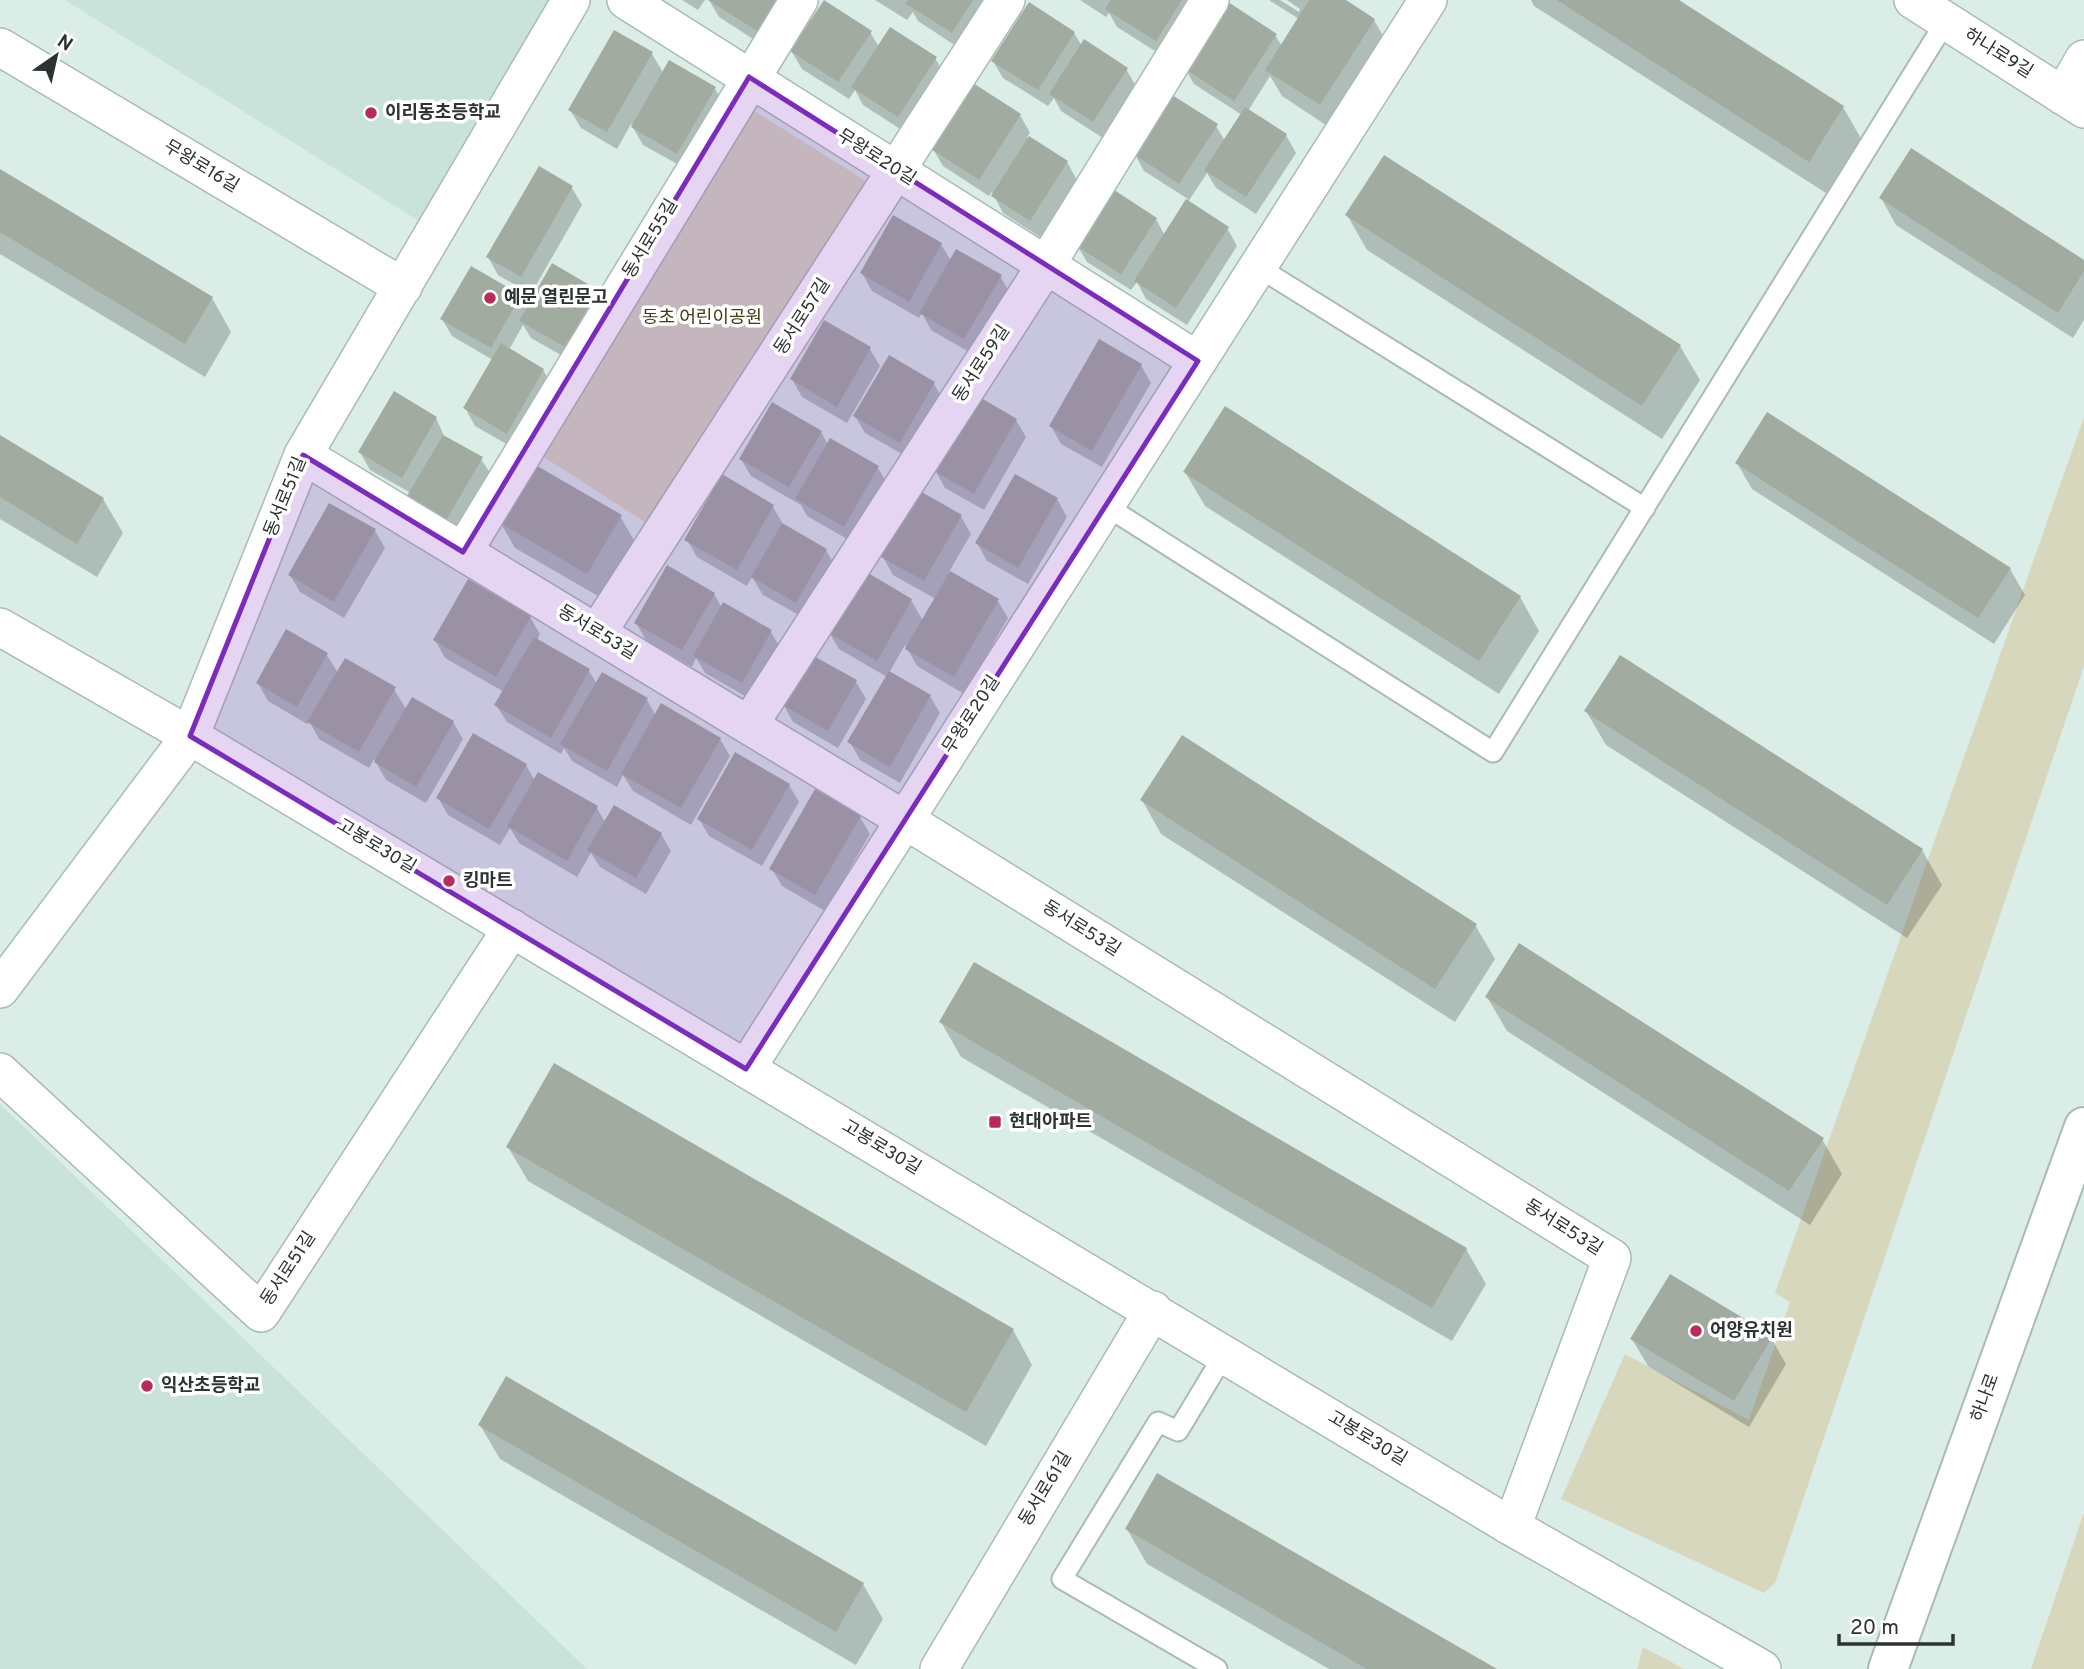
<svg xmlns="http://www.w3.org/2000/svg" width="2084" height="1669" font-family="Overpass,'Noto Sans KR',sans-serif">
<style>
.built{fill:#c9e2da}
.green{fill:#d7d7bd}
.shadow{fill:#0003}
.building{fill:#a2ab9f}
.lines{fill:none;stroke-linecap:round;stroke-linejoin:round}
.service-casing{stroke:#aabbb5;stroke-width:23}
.minor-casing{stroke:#aabbb5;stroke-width:40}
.tertiary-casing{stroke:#aabbb5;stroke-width:42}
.service{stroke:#fff;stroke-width:19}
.minor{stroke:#fff;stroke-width:37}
.tertiary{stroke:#fff;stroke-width:38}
.marked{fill:#7b2cbf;fill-opacity:0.2;stroke:#7b2cbf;stroke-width:5;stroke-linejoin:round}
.poi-dot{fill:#b92b5c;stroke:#fff;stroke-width:2.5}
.labels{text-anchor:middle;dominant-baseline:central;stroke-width:7;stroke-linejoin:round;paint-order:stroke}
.street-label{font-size:18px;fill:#2c3331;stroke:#fff}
.poi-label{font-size:18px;font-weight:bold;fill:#2c3331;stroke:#fff;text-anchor:start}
.park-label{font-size:18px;fill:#3f3c10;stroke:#fff}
</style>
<rect width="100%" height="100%" fill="#dbede7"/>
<!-- built -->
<path class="built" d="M65 0H563L427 226Z
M0 1104 587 1669H0Z"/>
<!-- green -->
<path class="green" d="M753 110 869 183 651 526 536 452Z
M2084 417V666L1775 1583 1764 1593 1561 1499 1625 1354 1749 1420 1790 1302 1775 1293Z
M2084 1512V1669H2031Z
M1643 1647 1684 1669H1637Z"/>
<!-- shadow -->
<path class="shadow" d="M682 0H705L698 10Z
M709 0H798L767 48 719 17Z
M875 0H994L962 50 918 21 913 12 907 20Z
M1080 0H1203L1166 58 1117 27 1109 13 1106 17Z
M1269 0H1280L1299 12 1300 9 1287 0H1343L1374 20 1389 46 1335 131 1282 96 1270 76 1248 111 1286 135 1296 153 1256 214 1216 188 1207 173 1188 202 1227 228 1237 246 1187 325 1146 299 1137 282 1131 290 1087 262 1077 245 1156 219 1165 236 1188 199 1144 171 1134 153 1216 126 1225 141 1242 115 1194 84 1184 67 1275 35 1282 46 1299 19Z
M1531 0H1676L1843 107 1863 142 1829 195 1534 6Z
M870 32 879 47 935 58 945 75 908 134 863 105 855 90 849 99 802 69 792 52Z
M1074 33 1082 46 1126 69 1136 86 1103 138 1061 111 1054 98 1048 106 1003 78 993 61Z
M652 54 664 74 715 89 725 106 688 170 643 145 631 124 617 149 581 128 570 110Z
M1020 115 1030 133 1027 137 1067 162 1077 180 1040 237 1003 213 992 192 989 196 943 166 933 149Z
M0 171 212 298 231 332 205 377 0 254Z
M572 188 582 205 531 294 498 275 488 257Z
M1881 198 2084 262V320L2073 338 1896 225Z
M1347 215 1680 346 1700 380 1662 439 1367 250Z
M941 244 951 261 1000 276 1010 293 974 355 931 330 922 313 919 318 872 291 862 273Z
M596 291 607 308 575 363 531 338 523 325 509 350 543 370 553 387 517 450 475 426 465 408 493 360 452 336 442 319 520 297 527 310Z
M870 349 880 366 847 423 802 397 792 379Z
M1141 365 1151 383 1102 467 1061 444 1051 426Z
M934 384 944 401 911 459 865 433 855 416Z
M436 418 445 438 481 459 492 476 457 535 419 513 411 493 370 470 360 452Z
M1016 420 1026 437 984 510 945 488 935 470Z
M821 432 828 445 878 468 888 485 854 543 807 516 801 505 751 476 741 459Z
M0 437 103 499 123 533 97 577 0 519Z
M1737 463 2010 569 2025 595 1994 644 1752 489Z
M1185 472 1520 597 1539 631 1499 694 1205 506Z
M1057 499 1067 517 1028 584 987 561 977 543Z
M773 507 783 524 826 550 836 568 806 619 763 595 752 577 747 586 697 557 687 540Z
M620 516 635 542 603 599 515 548 500 522Z
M961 517 971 534 949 572 998 601 1008 618 964 694 917 666 905 645 889 673 930 696 940 713 900 783 860 760 850 742 887 677 839 649 829 632 911 600 923 621 936 599 893 575 883 557Z
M375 531 385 548 344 618 300 592 290 575Z
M714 594 722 608 771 632 781 649 752 700 705 673 696 658 692 667 646 640 636 623Z
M530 617 540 634 537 640 589 671 597 684 602 674 647 700 656 716 720 739 730 756 691 825 633 791 623 775 617 787 572 761 564 748 561 754 507 722 496 705 504 692 445 658 435 640Z
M327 655 338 673 394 689 406 709 453 722 463 739 426 803 386 780 374 759 369 768 319 739 309 721 307 724 268 701 258 683Z
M856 682 866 699 838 748 793 722 783 704Z
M1586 711 1922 850 1942 885 1907 938 1606 745Z
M526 765 535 781 597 808 605 822 661 834 671 851 646 894 600 867 591 853 577 877 519 843 510 828 500 845 448 815 438 798Z
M789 785 799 802 762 866 709 836 699 819Z
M1142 800 1475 925 1495 959 1455 1022 1161 834Z
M860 817 870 834 825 911 782 886 772 869Z
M1487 997 1822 1139 1842 1174 1810 1225 1507 1031Z
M941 1022 1466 1249 1486 1284 1452 1341 961 1057Z
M508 1147 1013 1330 1032 1365 986 1446 528 1181Z
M1771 1338 1786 1364 1749 1427 1648 1366 1632 1339Z
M480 1425 863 1584 883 1619 856 1665 500 1459Z
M1127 1529 1493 1669H1329L1147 1564Z"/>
<!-- building -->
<path class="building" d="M708 0H777L757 31Z
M824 0 872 31 838 82 790 51Z
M908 0H973L952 33 906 4Z
M1111 0H1182L1156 41 1105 9Z
M1225 0 1277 34 1234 101 1182 67Z
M1309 0H1346L1375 19 1320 105 1265 70Z
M1557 0H1679L1844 106 1809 162Z
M1029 2 1075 32 1038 90 991 61Z
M890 27 937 57 898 117 851 87Z
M614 30 653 52 607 132 568 110Z
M1084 39 1128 68 1093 122 1049 94Z
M669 60 716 87 677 154 631 127Z
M973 83 1021 114 979 180 931 149Z
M1169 93 1218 124 1179 184 1132 153Z
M1245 107 1287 134 1246 197 1204 170Z
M1029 136 1068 161 1030 221 991 196Z
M1911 148 2084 260V271L2058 313 1879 198Z
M1384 155 1681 345 1642 406 1345 215Z
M539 166 573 186 521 277 486 257Z
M0 169 213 297 185 344 0 232Z
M1111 188 1157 218 1121 274 1075 245Z
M1186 199 1229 227 1176 308 1134 281Z
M893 215 942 243 909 302 860 273Z
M956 249 1002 275 964 339 919 313Z
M552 263 598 290 565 347 519 321Z
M471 266 521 295 491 348 440 319Z
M824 320 871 347 837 407 790 379Z
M1099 339 1142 364 1092 451 1049 426Z
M501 343 544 369 507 434 463 408Z
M889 355 935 382 900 443 853 416Z
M394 391 437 417 402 478 358 452Z
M976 395 1017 419 974 494 933 470Z
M772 402 822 431 789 487 739 459Z
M1225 406 1521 596 1479 661 1183 472Z
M1767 412 2011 568 1978 618 1735 463Z
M0 435 104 498 77 544 0 497Z
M443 435 483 457 447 519 407 496Z
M830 438 879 466 844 527 795 499Z
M532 463 622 515 587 574 498 522Z
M722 474 774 505 737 570 684 540Z
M1015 474 1058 498 1018 568 975 543Z
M920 491 962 515 924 581 881 557Z
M329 503 376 529 334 602 288 575Z
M782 523 827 549 796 603 751 577Z
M667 565 715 593 682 650 634 623Z
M863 570 912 599 877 661 827 632Z
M950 571 999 599 954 677 905 649Z
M468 579 531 616 496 677 433 640Z
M723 602 772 630 742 683 693 656Z
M286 629 328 653 297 707 256 683Z
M534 637 590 669 551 738 494 705Z
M810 654 857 680 828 731 781 704Z
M1620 655 1923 849 1887 905 1584 711Z
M345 658 396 687 359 752 307 722Z
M889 671 931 695 890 767 847 742Z
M602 672 648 698 607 771 560 744Z
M412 697 454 721 416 787 374 762Z
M661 703 721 738 681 808 621 774Z
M473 733 527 764 489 829 436 798Z
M1182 735 1477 924 1435 989 1140 800Z
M735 752 790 784 752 850 697 819Z
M538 772 598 806 567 861 507 826Z
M815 789 861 816 815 895 769 869Z
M614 805 662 833 636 878 587 850Z
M1519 943 1824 1138 1789 1191 1485 997Z
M974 962 1467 1248 1432 1308 939 1022Z
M554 1063 1014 1329 966 1412 506 1147Z
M1670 1274 1773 1336 1734 1401 1630 1339Z
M506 1376 864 1583 836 1632 478 1425Z
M1157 1473 1497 1669H1367L1125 1529Z"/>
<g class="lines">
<defs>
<path id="service" d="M1258 267 1645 508
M1106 506 1493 752 1946 21
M1217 1669 1062 1579 1158 1422 1178 1431 1225 1353"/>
<path id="minor" d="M626 0 1198 361
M1913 0 2084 109
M0 47 403 287
M2063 96 2084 59
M303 455 905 820 1612 1258 1512 1527
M463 552 799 0
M0 627 190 736 1512 1527 1762 1669
M597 633 1006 0
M749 725 1046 265 1210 0
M0 989 190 736 303 455 571 0
M746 1069 1428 0
M0 1072 261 1313 512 928
M939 1669 1153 1310"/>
<path id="tertiary" d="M1888 1669 2084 1127"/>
</defs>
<!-- service casing -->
<use href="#service" class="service-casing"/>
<!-- minor casing -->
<use href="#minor" class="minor-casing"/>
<!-- tertiary casing -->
<use href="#tertiary" class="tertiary-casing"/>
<!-- service -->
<use href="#service" class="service"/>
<!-- minor -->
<use href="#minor" class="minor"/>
<!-- tertiary -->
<use href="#tertiary" class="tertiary"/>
</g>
<!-- marked area -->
<path class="marked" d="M749 77 1198 361 746 1069 190 736 303 455 463 552Z"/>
<!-- markers -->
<g class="poi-dot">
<circle cx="371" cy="113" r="7"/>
<circle cx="490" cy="298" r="7"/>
<circle cx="449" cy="881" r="7"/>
<rect x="988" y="1115" width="14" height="14" rx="3.5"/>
<circle cx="1696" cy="1331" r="7"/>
<circle cx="147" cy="1386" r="7"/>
</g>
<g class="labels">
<!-- street labels -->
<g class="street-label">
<text transform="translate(1998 54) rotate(32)">하나로9길</text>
<text transform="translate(876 158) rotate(32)">무왕로20길</text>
<text transform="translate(201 167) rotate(31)">무왕로16길</text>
<text transform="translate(651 239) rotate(-59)">동서로55길</text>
<text transform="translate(803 317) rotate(-57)">동서로57길</text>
<text transform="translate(982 364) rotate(-57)">동서로59길</text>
<text transform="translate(286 497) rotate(-68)">동서로51길</text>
<text transform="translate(597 633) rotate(31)">동서로53길</text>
<text transform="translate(972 715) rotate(-57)">무왕로20길</text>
<text transform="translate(376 847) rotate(31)">고봉로30길</text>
<text transform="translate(1081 929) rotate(32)">동서로53길</text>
<text transform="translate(881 1148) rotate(31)">고봉로30길</text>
<text transform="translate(1563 1228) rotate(32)">동서로53길</text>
<text transform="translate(289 1269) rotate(-57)">동서로51길</text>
<text transform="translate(1986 1398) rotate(-70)">하나로</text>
<text transform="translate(1367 1439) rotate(31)">고봉로30길</text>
<text transform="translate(1046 1489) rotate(-59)">동서로61길</text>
</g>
<!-- poi labels -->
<g class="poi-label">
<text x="385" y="113">이리동초등학교</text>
<text x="504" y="298">예문 열린문고</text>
<text x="463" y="881">킹마트</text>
<text x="1009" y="1122">현대아파트</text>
<text x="1710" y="1331">어양유치원</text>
<text x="161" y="1386">익산초등학교</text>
</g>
<!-- park labels -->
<g class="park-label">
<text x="702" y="318">동초 어린이공원</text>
</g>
</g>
<!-- north arrow -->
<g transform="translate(56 56) rotate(34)" stroke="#ffffff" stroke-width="5" paint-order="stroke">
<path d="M0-5L12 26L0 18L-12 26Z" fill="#2c3331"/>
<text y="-10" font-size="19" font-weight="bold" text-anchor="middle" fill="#2c3331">N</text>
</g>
<!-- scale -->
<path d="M1839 1634v10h114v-10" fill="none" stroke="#2c3331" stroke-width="3.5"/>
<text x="1850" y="1634" font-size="21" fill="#2c3331" stroke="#ffffff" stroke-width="5" paint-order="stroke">20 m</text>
</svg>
